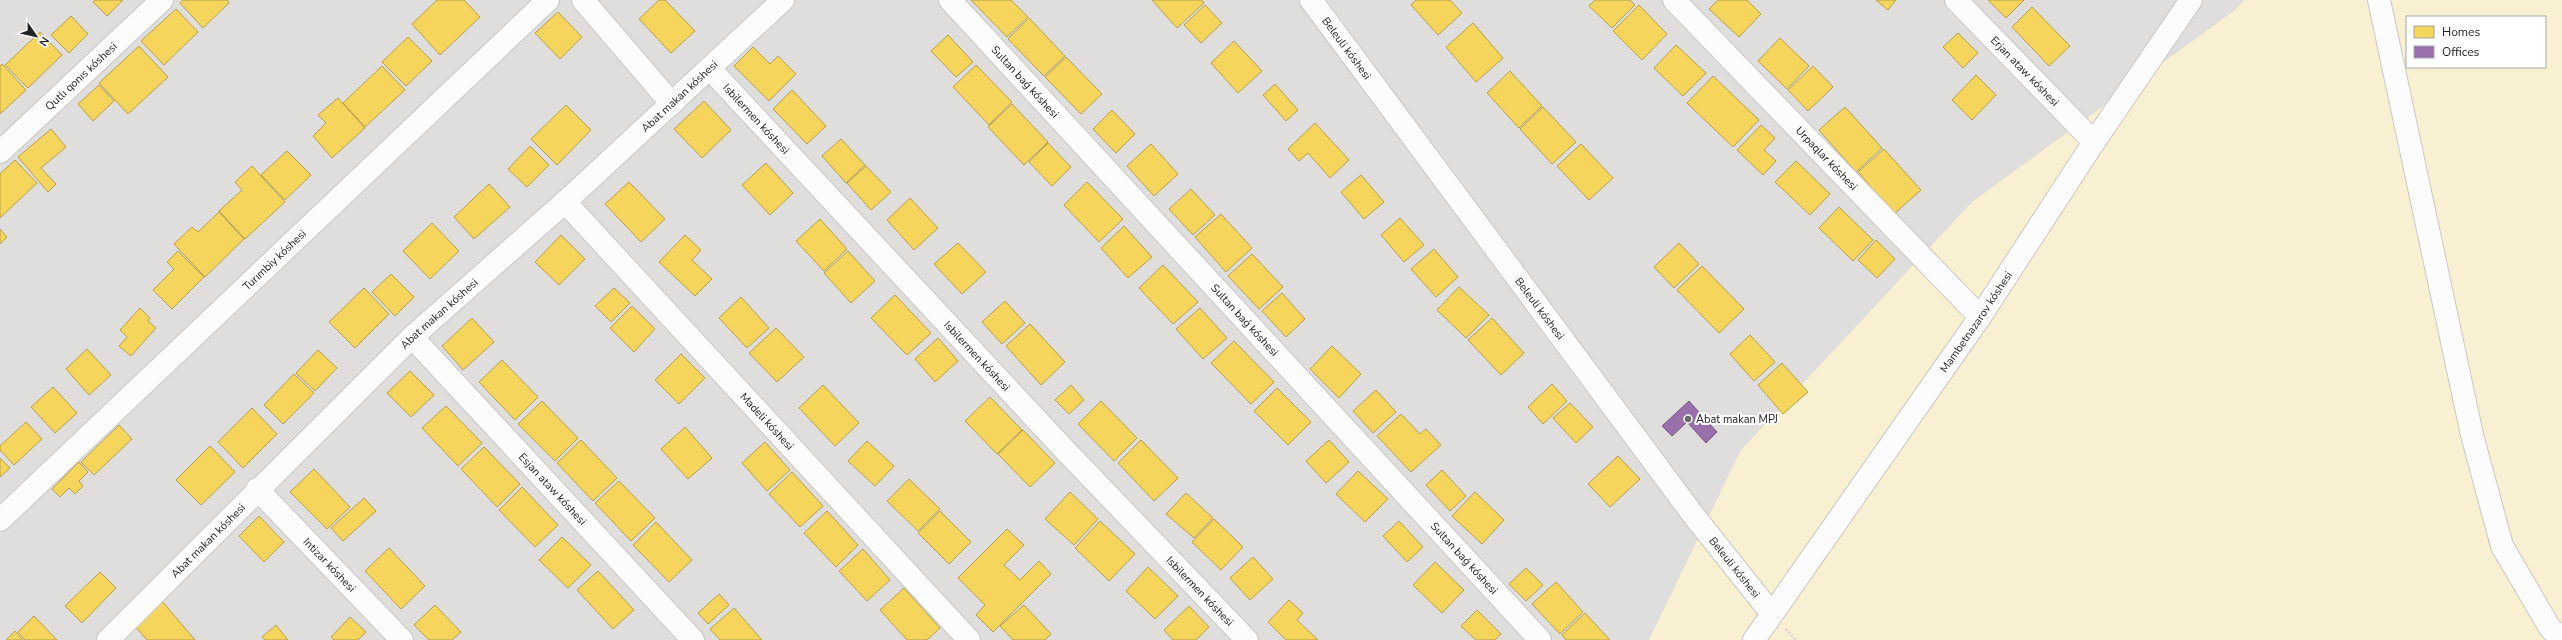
<svg xmlns="http://www.w3.org/2000/svg" width="2562" height="640" font-family="'Nunito Sans',sans-serif">
<style>
.residential{fill:#dfdedc;fill-rule:evenodd}
.sand{fill:#f8f0d0;fill-rule:evenodd}
.homes{fill:#f6d55c;stroke:#b69f4b}
.offices{fill:#9970ab;stroke:#755982}
.lines{fill:none;stroke-linecap:round;stroke-linejoin:round}
.minor-casing{stroke:#c9c8c7;stroke-width:24}
.path{stroke:#dccecd;stroke-width:2.5;stroke-dasharray:2 2;stroke-linecap:butt}
.minor{stroke:#fdfcfc;stroke-width:22}
.poi-dot{fill:#6a6968;stroke:#fff;stroke-width:1.5}
.labels{text-anchor:middle;dominant-baseline:central;stroke-width:4;stroke-linejoin:round;paint-order:stroke}
.street-label{font-size:11px;fill:#222;stroke:#fff}
.poi-label{font-size:11px;fill:#222;stroke:#fff;text-anchor:start}
</style>
<rect width="100%" height="100%" fill="#f0eeeb"/>
<!-- residential -->
<path class="residential" d="M0 0H2562V640H0ZM2407 17H2545V67H2407Z"/>
<!-- sand -->
<path class="sand" d="M2244 0H2562V640H1649L1741 450 1972 202 2235 10ZM2407 17H2545V67H2407Z"/>
<!-- homes -->
<path class="homes" d="M95 0H123L107 16 93 2Z
M183 0H227L229 3 203 28 180 3Z
M437 0H464L480 17 440 55 412 24Z
M659 0H665L695 31 671 53 639 19Z
M971 0H1011L1028 17 1007 37Z
M1152 0H1202L1204 3 1177 28Z
M1416 0H1450L1462 13 1438 35 1411 5Z
M1595 0H1630L1635 5 1612 28 1589 6Z
M1718 0H1747L1761 14 1739 37 1709 9Z
M1876 0H1896L1888 10Z
M1988 0H2024L2006 18Z
M1205 5 1222 23 1201 43 1184 25Z
M1639 5 1667 34 1642 60 1613 31Z
M2032 7 2070 46 2049 66 2012 27Z
M176 9 198 32 164 65 141 41Z
M558 12 582 37 560 59 535 33Z
M71 16 88 34 69 53 51 35Z
M1029 18 1065 56 1044 76 1008 39Z
M1473 23 1503 58 1476 82 1446 47Z
M40 32 62 55 28 88 5 65Z
M1958 33 1978 53 1963 68 1943 47Z
M948 35 973 62 956 77 931 51Z
M408 37 432 61 406 86 382 62Z
M1780 38 1809 66 1787 89 1758 61Z
M1234 41 1262 71 1238 93 1211 63Z
M1676 45 1706 73 1683 96 1654 68Z
M139 46 168 77 128 114 99 83Z
M753 47 770 64 778 56 796 74 769 101 734 66Z
M1066 57 1102 94 1081 114 1045 77Z
M2 64 26 90 0 114V66Z
M976 65 1012 102 989 125 953 87Z
M382 66 405 90 365 127 343 103Z
M1813 66 1833 87 1808 111 1788 90Z
M1510 71 1542 106 1519 128 1487 93Z
M1976 75 1996 95 1972 120 1952 100Z
M1713 76 1759 120 1733 147 1687 103Z
M1275 84 1298 110 1286 121 1263 95Z
M99 85 114 101 93 121 78 104Z
M792 90 826 126 807 144 773 109Z
M338 98 365 128 332 158 313 136 326 123 318 115Z
M704 101 731 130 702 158 674 129Z
M1012 104 1048 142 1024 165 988 127Z
M566 105 591 130 557 165 531 139Z
M1543 107 1576 142 1552 164 1520 129Z
M1845 107 1882 148 1856 172 1819 130Z
M1112 110 1135 134 1116 153 1093 129Z
M1315 123 1349 160 1330 178 1308 153 1299 161 1288 149Z
M1761 125 1775 138 1764 150 1776 161 1763 175 1737 150Z
M51 129 66 147 41 168 56 184 48 192 18 157Z
M841 139 865 165 846 183 822 156Z
M1048 143 1071 167 1052 186 1029 162Z
M1151 144 1178 174 1154 196 1127 166Z
M1581 144 1613 178 1589 200 1557 166Z
M530 146 549 165 527 187 508 169Z
M1884 149 1921 190 1894 214 1858 172Z
M287 151 311 175 285 200 261 175Z
M15 160 37 183 0 218V174Z
M1796 161 1830 194 1810 215 1775 182Z
M766 163 793 193 770 215 742 185Z
M252 166 285 202 245 239 219 211 242 190 235 182Z
M866 166 891 192 871 210 847 183Z
M1361 175 1384 202 1364 219 1341 192Z
M629 182 665 219 641 242 605 204Z
M1087 182 1123 219 1099 242 1064 205Z
M489 184 510 207 474 239 454 217Z
M1191 189 1215 215 1193 235 1169 209Z
M910 198 938 228 914 250 887 220Z
M1839 207 1873 240 1853 261 1819 228Z
M219 212 244 239 205 277 174 244 192 227 198 232Z
M1221 214 1252 248 1226 272 1195 237Z
M1400 218 1424 245 1404 262 1381 235Z
M820 219 847 249 824 271 796 241Z
M432 223 459 251 430 279 403 251Z
M1124 226 1152 257 1128 278 1101 248Z
M0 229 7 237 0 244Z
M561 235 585 259 559 285 535 262Z
M685 235 701 250 692 260 712 279 695 296 659 262Z
M1876 240 1895 259 1877 278 1858 260Z
M958 243 986 272 962 294 934 264Z
M1679 243 1699 264 1674 288 1654 267Z
M1434 249 1458 277 1436 297 1411 269Z
M178 251 204 277 172 309 153 290 174 269 167 262Z
M848 251 875 281 851 303 824 273Z
M1252 254 1283 287 1259 309 1228 276Z
M1163 265 1198 302 1173 324 1139 288Z
M1702 266 1744 309 1719 333 1677 290Z
M391 274 414 297 395 316 372 292Z
M1459 287 1489 315 1466 338 1437 310Z
M364 288 389 314 355 348 329 322Z
M614 288 630 303 611 322 595 306Z
M1282 293 1305 319 1286 337 1262 311Z
M895 295 931 333 907 355 871 318Z
M741 297 769 328 747 348 719 318Z
M1005 301 1025 323 1002 344 982 322Z
M632 306 655 329 634 352 610 328Z
M140 308 150 318 148 321 156 328 131 356 119 346 127 337 120 330Z
M1200 308 1227 338 1203 359 1176 329Z
M472 318 494 342 463 370 442 346Z
M1492 318 1524 353 1501 375 1468 340Z
M1030 324 1065 362 1041 385 1006 346Z
M776 328 804 357 777 382 749 353Z
M1750 335 1775 362 1754 381 1730 354Z
M938 338 958 361 935 382 915 359Z
M1234 341 1274 382 1251 404 1211 363Z
M1332 346 1361 374 1339 398 1310 369Z
M87 349 111 375 89 395 66 369Z
M318 350 337 368 315 391 296 373Z
M681 354 705 378 679 404 655 380Z
M502 360 538 397 515 420 479 382Z
M1782 363 1808 392 1783 414 1758 385Z
M410 371 434 395 411 417 387 393Z
M294 374 314 393 283 424 264 405Z
M1552 384 1567 401 1543 424 1528 407Z
M823 385 859 423 835 446 799 408Z
M1071 385 1084 400 1069 414 1055 400Z
M53 387 77 413 55 433 31 407Z
M1277 388 1311 422 1288 445 1254 411Z
M1376 390 1396 412 1373 433 1353 411Z
M990 397 1022 430 997 454 965 421Z
M542 401 578 438 555 461 518 424Z
M1101 401 1137 438 1114 461 1078 424Z
M1570 403 1593 427 1576 443 1553 418Z
M446 406 482 443 458 466 422 428Z
M252 408 277 434 243 468 218 442Z
M1401 414 1420 434 1426 429 1441 445 1411 472 1377 436Z
M26 422 42 439 14 465 0 450V446Z
M119 425 132 439 94 475 81 462Z
M685 427 712 458 688 479 661 449Z
M1023 430 1055 463 1030 487 998 454Z
M581 440 617 478 593 501 557 463Z
M1141 440 1178 478 1154 501 1118 463Z
M1329 440 1349 462 1326 483 1306 461Z
M867 441 894 466 875 486 848 461Z
M765 442 790 470 767 491 742 463Z
M210 446 235 472 201 505 176 480Z
M484 447 520 484 497 507 461 469Z
M1618 456 1640 479 1610 507 1588 484Z
M0 458 10 468 0 477Z
M79 462 88 472 79 481 83 486 75 494 69 488 60 497 52 489Z
M314 469 350 507 327 529 290 492Z
M1442 470 1466 496 1450 511 1426 485Z
M1358 471 1388 499 1365 522 1336 494Z
M792 472 823 506 800 527 769 494Z
M909 479 940 509 918 531 887 501Z
M619 481 655 518 631 541 595 503Z
M522 487 558 525 535 547 499 510Z
M1070 492 1098 519 1074 545 1045 519Z
M1475 492 1504 520 1482 544 1452 516Z
M1186 493 1213 518 1194 538 1166 514Z
M364 498 376 511 343 541 331 528Z
M827 511 858 545 836 567 804 533Z
M940 511 971 542 949 564 918 533Z
M259 516 284 542 264 562 239 536Z
M1214 519 1243 547 1221 570 1192 542Z
M1100 521 1135 554 1109 581 1075 548Z
M1399 521 1423 547 1407 562 1383 536Z
M656 522 692 560 669 582 633 545Z
M1007 529 1024 545 1004 565 1020 580 1039 561 1051 574 993 632 976 615 985 605 958 578Z
M562 537 591 565 568 588 539 560Z
M389 548 425 586 401 609 365 571Z
M863 549 890 580 867 601 839 571Z
M1253 557 1273 579 1250 600 1230 578Z
M1435 562 1464 590 1442 613 1413 585Z
M1148 567 1178 596 1155 619 1126 591Z
M1526 568 1543 585 1526 601 1509 584Z
M598 571 634 610 613 629 577 590Z
M100 572 116 588 82 623 65 606Z
M1556 582 1583 612 1560 634 1532 604Z
M904 588 940 628 927 640H907L880 610Z
M719 594 729 605 708 624 698 613Z
M1289 600 1303 613 1297 620 1318 640H1286L1268 622Z
M162 601 195 640H147L134 625Z
M435 605 461 632 452 640H429L414 625Z
M1024 605 1051 634 1045 640H1013L1000 626Z
M1189 606 1209 627 1196 640H1173L1164 630Z
M734 608 762 640H720L710 629Z
M1477 610 1501 634 1495 640H1476L1461 626Z
M1585 613 1610 640H1566L1562 635Z
M34 616 57 640H25L18 632Z
M350 617 366 632 358 640H334L331 637Z
M276 625 288 640H265L262 637Z
M15 631 23 640H6Z"/>
<!-- offices -->
<path class="offices" d="M1689 401 1717 432 1706 443 1687 422 1672 436 1662 426Z"/>
<g class="lines">
<defs>
<g id="minor">
<path d="M583 0 672 104"/>
<path id="s1" d="M950 0 1540 640"/>
<path id="s2" d="M1311 0 1694 516 1772 614"/>
<path id="s3" d="M1674 0 1980 317"/>
<path id="s4" d="M1956 0 2094 142"/>
<path d="M2379 0 2472 435 2502 546 2550 628 2562 639"/>
<path id="s5" d="M710 69 1063 448 1247 640"/>
<path id="s6" d="M0 152 162 0"/>
<path id="s7" d="M565 202 969 640"/>
<path id="s8" d="M412 337 693 640"/>
<path id="s9" d="M257 489 402 640"/>
<path id="s10" d="M0 520 548 0"/>
<path id="s11" d="M108 640 412 337 565 202 783 0"/>
<path id="s12" d="M1754 640 1980 317 2094 142 2191 0"/>
</g>
</defs>
<!-- minor casing -->
<use href="#minor" class="minor-casing"/>
<!-- path -->
<path class="path" d="M1786 629 1796 640"/>
<!-- minor -->
<use href="#minor" class="minor"/>
</g>
<!-- markers -->
<circle class="poi-dot" cx="1688" cy="419" r="4"/>
<g class="labels">
<!-- street labels -->
<g class="street-label">
<text stroke="none"><textPath href="#s2" startOffset="60">Beleuli kóshesi</textPath></text>
<text stroke="none"><textPath href="#s4" startOffset="99">Erjan ataw kóshesi</textPath></text>
<text stroke="none"><textPath href="#s6" startOffset="111">Qutlı qonıs kóshesi</textPath></text>
<text stroke="none"><textPath href="#s1" startOffset="111">Sultan baǵ kóshesi</textPath></text>
<text stroke="none"><textPath href="#s11" startOffset="789">Abat makan kóshesi</textPath></text>
<text stroke="none"><textPath href="#s5" startOffset="68">Isbilermen kóshesi</textPath></text>
<text stroke="none"><textPath href="#s3" startOffset="220">Urpaqlar kóshesi</textPath></text>
<text stroke="none"><textPath href="#s10" startOffset="378">Turımbiy kóshesi</textPath></text>
<text stroke="none"><textPath href="#s2" startOffset="384">Beleuli kóshesi</textPath></text>
<text stroke="none"><textPath href="#s11" startOffset="465">Abat makan kóshesi</textPath></text>
<text stroke="none"><textPath href="#s1" startOffset="435">Sultan baǵ kóshesi</textPath></text>
<text stroke="none"><textPath href="#s12" startOffset="388">Mambetnazarov kóshesi</textPath></text>
<text stroke="none"><textPath href="#s5" startOffset="392">Isbilermen kóshesi</textPath></text>
<text stroke="none"><textPath href="#s7" startOffset="298">Madeli kóshesi</textPath></text>
<text stroke="none"><textPath href="#s8" startOffset="207">Esjan ataw kóshesi</textPath></text>
<text stroke="none"><textPath href="#s11" startOffset="141">Abat makan kóshesi</textPath></text>
<text stroke="none"><textPath href="#s1" startOffset="759">Sultan baǵ kóshesi</textPath></text>
<text stroke="none"><textPath href="#s9" startOffset="105">Intizar kóshesi</textPath></text>
<text stroke="none"><textPath href="#s2" startOffset="708">Beleuli kóshesi</textPath></text>
<text stroke="none"><textPath href="#s5" startOffset="716">Isbilermen kóshesi</textPath></text>
</g>
<!-- poi labels -->
<g class="poi-label">
<text x="1696" y="419">Abat makan MPJ</text>
</g>
</g>
<!-- legend -->
<rect x="2406" y="16" width="140" height="52" fill="#ffffff" stroke="#a7a7a7"/>
<rect x="2414" y="26" width="20" height="12" fill="#f6d55c" stroke="#a7a7a7"/>
<text x="2442" y="36" font-size="12" fill="#222222">Homes</text>
<rect x="2414" y="46" width="20" height="12" fill="#9970ab" stroke="#a7a7a7"/>
<text x="2442" y="56" font-size="12" fill="#222222">Offices</text>
<!-- north arrow -->
<g transform="translate(36 36) rotate(124)" stroke="#ffffff" stroke-width="3" paint-order="stroke">
<path d="M0-3L7 15L0 10L-7 15Z" fill="#222222"/>
<text y="-6" font-size="11" font-weight="bold" text-anchor="middle" fill="#222222">N</text>
</g>
</svg>
